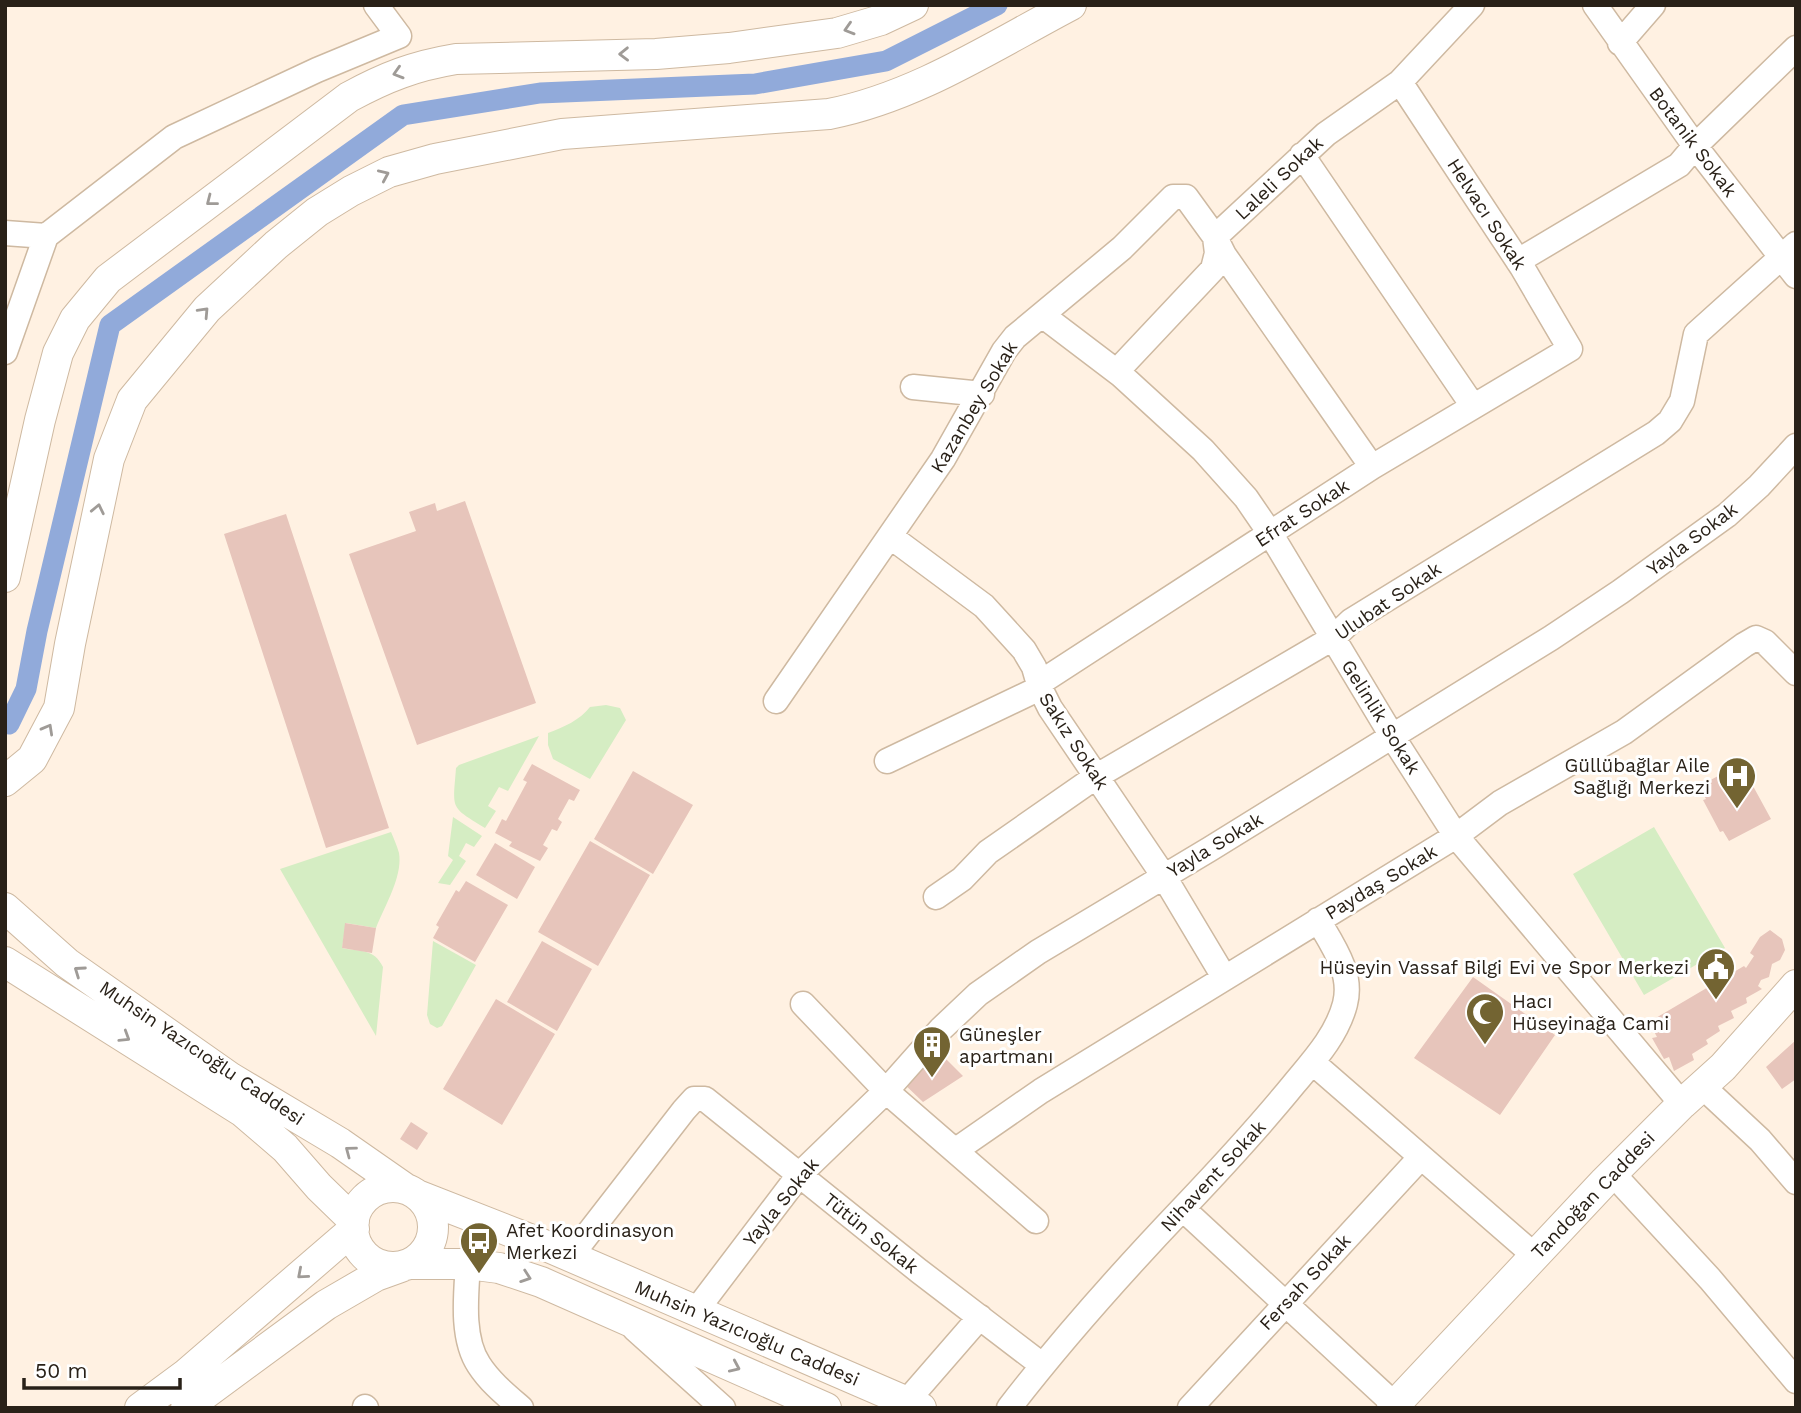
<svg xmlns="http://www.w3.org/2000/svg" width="1801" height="1413" font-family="'Work Sans',sans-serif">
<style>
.green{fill:#d5edc3}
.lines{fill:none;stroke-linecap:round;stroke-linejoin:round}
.canal{stroke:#91aada;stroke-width:21}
.building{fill:#e7c5bb}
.minor-casing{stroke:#ceb9a1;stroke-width:27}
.tertiary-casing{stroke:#ceb9a1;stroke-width:32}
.minor{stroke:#fff;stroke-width:24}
.tertiary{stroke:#fff;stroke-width:30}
.oneway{stroke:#9f9b97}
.labels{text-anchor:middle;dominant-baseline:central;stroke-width:6;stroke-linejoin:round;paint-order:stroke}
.street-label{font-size:19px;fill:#292118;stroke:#fff}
.poi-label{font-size:19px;fill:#292118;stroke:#fff;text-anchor:start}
</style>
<rect width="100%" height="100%" fill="#fff1e2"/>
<!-- green -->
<path class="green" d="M606 705 620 708 626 720 590 779 553 759 548 745V733C564 727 580 720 590 707Z
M539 736 508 791 499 787 488 806 496 811 485 828C449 806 453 810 456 768L459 765Z
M453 817 482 836 474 847 466 843 459 856 466 861 450 885 438 883 453 860 448 856Z
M1654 827 1725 948 1644 995 1573 874Z
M391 832C394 839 397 846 399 853 403 877 384 907 376 928L346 923 342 948C360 952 374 948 383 967L376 1036 280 869Z
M433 941 476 965 442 1026 437 1028 430 1024 427 1015Z"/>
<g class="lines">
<!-- canal -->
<path class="canal" d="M9 724 26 689 37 631 110 325 403 115 540 93 755 84 886 61 997 5"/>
</g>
<!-- building -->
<path class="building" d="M465 501 536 703 417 745 349 554 416 531 409 512 435 503 437 511Z
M286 514 389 828 326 848 224 534Z
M532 764 580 790 574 801 569 799 558 819 562 822 557 831 552 829 543 845 548 848 540 861 509 846 512 842 495 833 502 819 506 821 527 782 523 780Z
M1741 764 1771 819 1729 841 1723 831 1720 832 1703 800 1706 799 1699 786Z
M633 771 693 805 653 874 594 839Z
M590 841 650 875 598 966 538 932Z
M495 843 535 867 517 899 476 875Z
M466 881 508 905 475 962 433 938 439 927 436 925 456 890 459 892Z
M345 923 376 928 372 953 342 948Z
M1770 930 1782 939 1785 950 1780 960 1772 964 1769 977 1761 980 1758 986 1762 989 1746 998 1747 1003 1731 1011 1734 1018 1718 1026 1720 1031 1706 1040 1708 1044 1692 1054 1694 1060 1674 1071 1669 1057 1664 1059 1652 1038 1657 1037 1649 1022 1744 966 1746 968 1754 956 1750 953 1760 937Z
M542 941 592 969 557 1031 507 1002Z
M1473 977 1555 1035 1500 1115 1414 1058Z
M496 999 555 1034 502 1125 443 1089Z
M1796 1040V1079L1782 1089 1766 1067Z
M941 1054 963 1076 923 1102 901 1081Z
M411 1122 428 1133 417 1150 400 1139Z"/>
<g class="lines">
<defs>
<path id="minor" d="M1595 5 1695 146 1796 276
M1620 43 1653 5
M1302 155 1473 406
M5 233 46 236 5 352
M46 236 174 137 317 70 399 36 376 5
M1518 261 1679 165 1695 146 1796 48
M1042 315 1121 375 1203 450 1246 498 1270 533 1392 736 1456 836 1682 1104
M1117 371 1213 269 1217 253 1215 237 1326 134 1400 82 1472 5
M913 387 982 394
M891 537 984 606 1024 650 1034 667 1040 688 1050 708 1163 875 1224 977
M1038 684 1372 467 1570 349 1522 267 1400 82
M776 701 943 459 1004 351 1015 337 1122 248 1173 197H1186L1215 237 1224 255 1372 467
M887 761 1040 688
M936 897 962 879 988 852 1097 776 1333 638 1351 621 1656 433 1670 421 1682 401 1696 334 1796 244
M803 1004 886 1091 1036 1221
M1312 1062 1534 1255
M1702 1086 1760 1140 1796 1182
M956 1150 1041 1091 1456 836 1500 803 1624 732 1744 645 1756 638 1765 642 1796 673
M1613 1174 1710 1279 1796 1381
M1183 1209 1395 1405
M570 1257 684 1110 694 1099H705L919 1271 1042 1365
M468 1264C466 1295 461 1338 479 1365 490 1382 506 1395 521 1408
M695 1312 799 1175 886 1091 941 1029 978 994 1038 952 1210 849 1551 638 1620 592 1727 515 1759 486 1796 446
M635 1329 723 1408
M907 1401 980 1317
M365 1407 366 1408
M1009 1408C1063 1338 1123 1271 1184 1207 1222 1167 1259 1127 1294 1084 1314 1060 1337 1035 1345 1004 1353 973 1333 946 1318 920
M1190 1408 1421 1157"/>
<path id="tertiary" d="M5 577 40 420 58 353 75 319 108 279 349 97C386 77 414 66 456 59L656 54 729 48 837 33 881 20 913 5
M5 781 32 759 59 708 70 644 109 459 132 400 207 309 276 245 317 212 351 191 389 172 435 159 562 134 829 114C916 97 993 46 1071 5
M5 908 67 963 231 1078 340 1143 406 1189
M5 962 243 1112 285 1148 319 1187 354 1221
M353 1227a40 40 0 1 1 80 0a40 40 0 1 1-80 0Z
M417 1195 537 1242 921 1408
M410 1264H468L499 1268 541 1282 826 1408
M140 1408 186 1374 354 1229
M186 1408 326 1305 376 1276 401 1267
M1392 1408 1605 1181 1682 1104 1723 1067 1796 985"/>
</defs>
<!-- minor casing -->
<use href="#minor" class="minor-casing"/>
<!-- tertiary casing -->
<use href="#tertiary" class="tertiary-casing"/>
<!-- minor -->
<use href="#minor" class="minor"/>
<!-- tertiary -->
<use href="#tertiary" class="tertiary"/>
</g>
<!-- one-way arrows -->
<defs><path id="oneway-chevron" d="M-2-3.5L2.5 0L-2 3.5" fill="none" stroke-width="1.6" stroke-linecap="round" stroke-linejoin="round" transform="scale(1.75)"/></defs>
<g class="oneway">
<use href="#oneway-chevron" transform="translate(849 29) rotate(163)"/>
<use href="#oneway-chevron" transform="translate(624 54) rotate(179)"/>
<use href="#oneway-chevron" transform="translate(398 73) rotate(163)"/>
<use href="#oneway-chevron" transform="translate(384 175) rotate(-24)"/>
<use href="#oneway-chevron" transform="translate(211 201) rotate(142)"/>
<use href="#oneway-chevron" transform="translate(204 312) rotate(-47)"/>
<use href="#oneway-chevron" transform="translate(98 509) rotate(-78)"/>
<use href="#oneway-chevron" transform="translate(48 729) rotate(-61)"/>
<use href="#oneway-chevron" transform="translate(79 971) rotate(-145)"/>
<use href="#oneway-chevron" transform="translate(125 1037) rotate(32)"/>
<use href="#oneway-chevron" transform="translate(350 1151) rotate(-143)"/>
<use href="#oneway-chevron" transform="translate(302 1274) rotate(139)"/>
<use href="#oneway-chevron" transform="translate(526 1277) rotate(19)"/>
<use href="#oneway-chevron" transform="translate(735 1367) rotate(24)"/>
</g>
<!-- icons -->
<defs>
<symbol id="hospital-pin" viewBox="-11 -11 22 30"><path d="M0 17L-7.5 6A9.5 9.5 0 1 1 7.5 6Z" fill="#736432" stroke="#fff"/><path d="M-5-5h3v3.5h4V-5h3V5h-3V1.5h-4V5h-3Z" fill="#fff"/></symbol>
<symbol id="civic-pin" viewBox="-11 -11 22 30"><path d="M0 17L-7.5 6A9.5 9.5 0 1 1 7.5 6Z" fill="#736432" stroke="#fff"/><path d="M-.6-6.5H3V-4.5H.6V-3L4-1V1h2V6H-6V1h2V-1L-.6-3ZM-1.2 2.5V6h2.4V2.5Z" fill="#fff"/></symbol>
<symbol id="mosque-pin" viewBox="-11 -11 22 30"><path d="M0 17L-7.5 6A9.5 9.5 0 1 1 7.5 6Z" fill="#736432" stroke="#fff"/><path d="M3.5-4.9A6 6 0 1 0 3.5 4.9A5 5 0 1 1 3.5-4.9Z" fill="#fff"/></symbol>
<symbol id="building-pin" viewBox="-11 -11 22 30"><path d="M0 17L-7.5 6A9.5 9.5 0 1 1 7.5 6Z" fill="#736432" stroke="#fff"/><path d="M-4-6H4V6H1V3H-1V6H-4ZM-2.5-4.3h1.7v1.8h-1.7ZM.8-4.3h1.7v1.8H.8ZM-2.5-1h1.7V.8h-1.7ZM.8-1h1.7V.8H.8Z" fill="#fff"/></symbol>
<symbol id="bus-pin" viewBox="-11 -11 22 30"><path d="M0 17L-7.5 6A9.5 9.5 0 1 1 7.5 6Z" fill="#736432" stroke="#fff"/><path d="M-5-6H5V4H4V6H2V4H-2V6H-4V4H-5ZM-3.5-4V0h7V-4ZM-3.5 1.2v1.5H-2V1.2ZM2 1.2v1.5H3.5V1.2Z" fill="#fff"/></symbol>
</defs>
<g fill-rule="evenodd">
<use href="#hospital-pin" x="1715" y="754" width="44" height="60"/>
<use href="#civic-pin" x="1694" y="945" width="44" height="60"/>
<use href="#mosque-pin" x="1463" y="990" width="44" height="60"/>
<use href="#building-pin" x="910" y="1023" width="44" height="60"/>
<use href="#bus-pin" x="457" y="1219" width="44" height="60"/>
</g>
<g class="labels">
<!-- street labels -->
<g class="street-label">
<text transform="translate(1693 142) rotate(53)">Botanik Sokak</text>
<text transform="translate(1279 178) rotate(-43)">Laleli Sokak</text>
<text transform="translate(1487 214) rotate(57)">Helvacı Sokak</text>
<text transform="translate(974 407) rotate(-59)">Kazanbey Sokak</text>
<text transform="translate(1302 513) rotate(-33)">Efrat Sokak</text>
<text transform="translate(1692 539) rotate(-37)">Yayla Sokak</text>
<text transform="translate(1388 601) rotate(-34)">Ulubat Sokak</text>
<text transform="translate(1381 717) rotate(58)">Gelinlik Sokak</text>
<text transform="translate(1074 741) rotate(57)">Sakız Sokak</text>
<text transform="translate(1215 845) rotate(-31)">Yayla Sokak</text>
<text transform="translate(1381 882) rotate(-31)">Paydaş Sokak</text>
<text transform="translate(202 1053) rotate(34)">Muhsin Yazıcıoğlu Caddesi</text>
<text transform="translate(1213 1176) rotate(-47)">Nihavent Sokak</text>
<text transform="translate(1593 1195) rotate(-46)">Tandoğan Caddesi</text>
<text transform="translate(781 1202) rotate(-51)">Yayla Sokak</text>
<text transform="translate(871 1233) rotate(39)">Tütün Sokak</text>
<text transform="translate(1305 1282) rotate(-47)">Fersah Sokak</text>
<text transform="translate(747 1333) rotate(23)">Muhsin Yazıcıoğlu Caddesi</text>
</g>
<!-- poi labels -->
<g class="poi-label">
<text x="1710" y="765" text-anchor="end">Güllübağlar Aile<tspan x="1710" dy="22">Sağlığı Merkezi</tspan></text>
<text x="1689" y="967" text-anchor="end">Hüseyin Vassaf Bilgi Evi ve Spor Merkezi</text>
<text x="1512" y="1001">Hacı<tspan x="1512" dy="22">Hüseyinağa Cami</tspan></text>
<text x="959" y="1034">Güneşler<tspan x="959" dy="22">apartmanı</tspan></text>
<text x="506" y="1230">Afet Koordinasyon<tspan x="506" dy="22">Merkezi</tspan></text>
</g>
</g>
<!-- border -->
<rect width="1801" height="1413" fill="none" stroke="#292118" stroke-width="14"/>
<!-- scale -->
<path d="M24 1378v10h156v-10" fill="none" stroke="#292118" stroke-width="3.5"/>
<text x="35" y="1378" font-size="21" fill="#292118" stroke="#ffffff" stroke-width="5" paint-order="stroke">50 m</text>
</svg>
